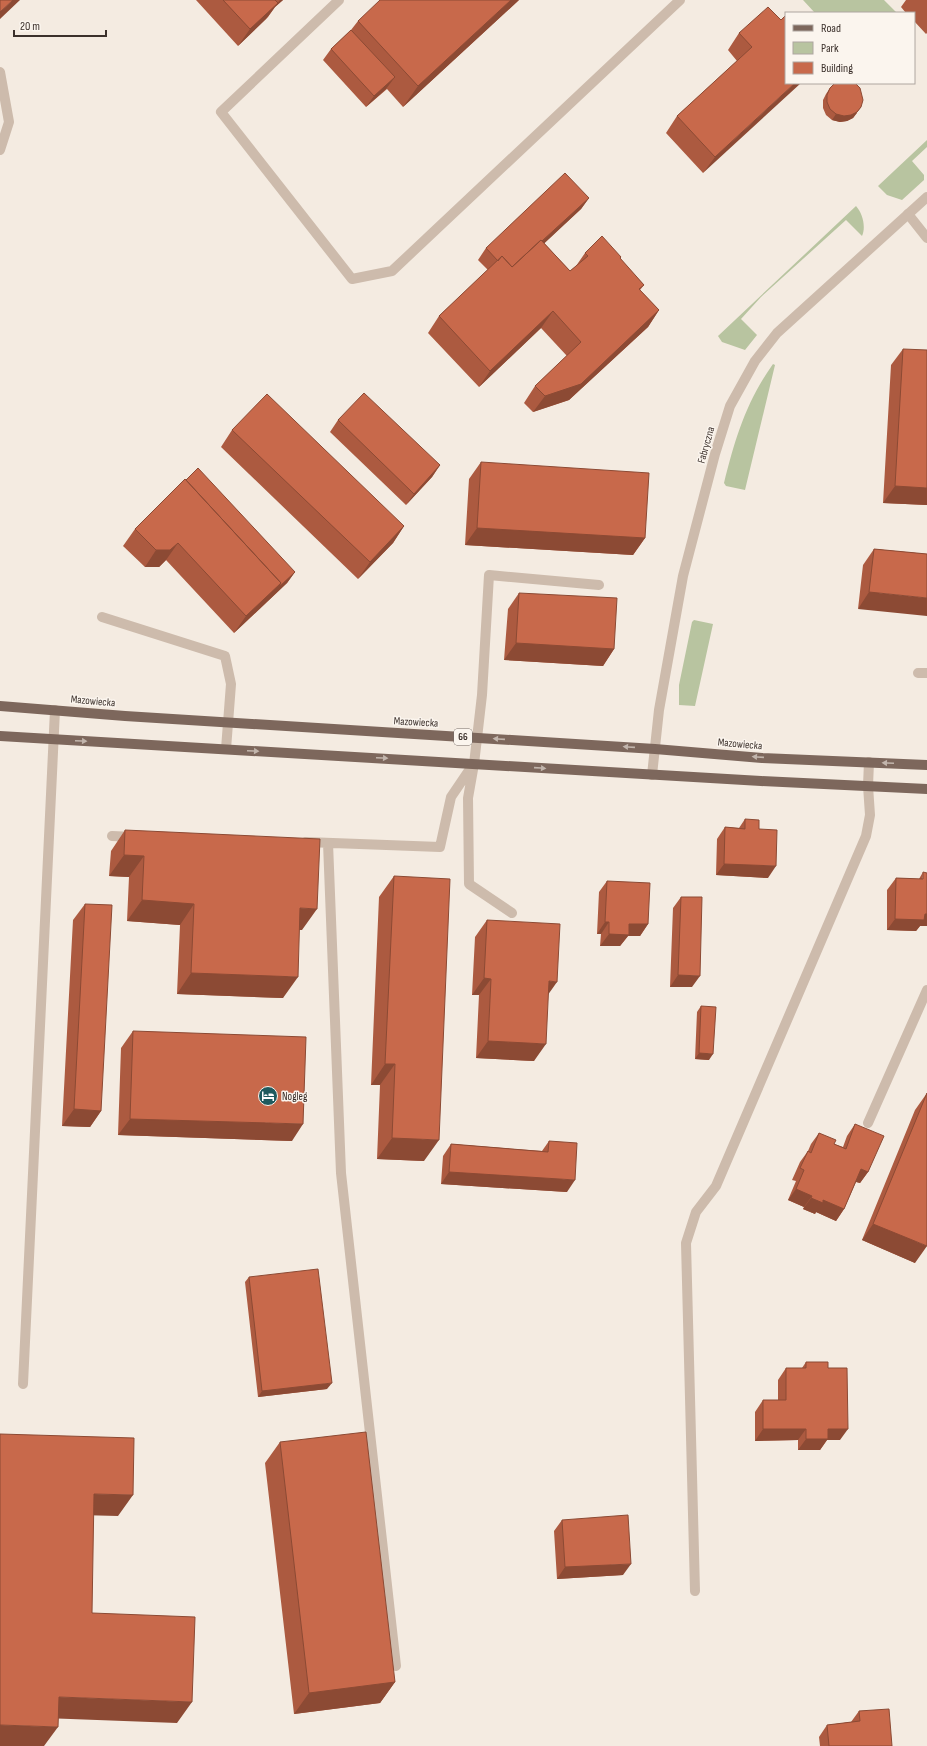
<svg xmlns="http://www.w3.org/2000/svg" width="927" height="1746" font-family="'Sofia Sans Condensed',sans-serif">
<style>
.green{fill:#b8c4a0}
.lines{fill:none;stroke-linecap:round;stroke-linejoin:round}
.lane{stroke:#cdbbac;stroke-width:10}
.street{stroke:#cdbbac;stroke-width:10}
.primary{stroke:#7d675c;stroke-width:10}
.wall{fill:#ac5a40}
.shaded-wall{fill:#8c4a34}
.building{fill:#c8694b;stroke:#8c4a34}
.oneway{fill:#c2b5ac}
.labels{text-anchor:middle;dominant-baseline:central;stroke-width:3;stroke-linejoin:round;paint-order:stroke}
.shield{fill:#fbf5ee;stroke:#756b66;stroke-width:1}
.shield-label{font-size:10px;font-weight:bold;fill:#3b302b}
.street-label{font-size:11px;fill:#3b302b;stroke:#fbf5ee}
.poi-label{font-size:11px;fill:#3b302b;stroke:#fbf5ee;text-anchor:start}
</style>
<rect width="100%" height="100%" fill="#f4ebe1"/>
<!-- green -->
<path class="green" d="M803 0H884L896 12 815 13Z
M927 140V147L912 161 924 175V180L902 200 887 195 878 186Z
M856 206C863 214 866 227 862 236L846 220 761 297 741 319 757 335 745 350 722 342 718 336Z
M773 364 775 365 745 490 726 486 724 483C735 439 746 402 773 364Z
M694 620 713 624 695 706 679 705V685L692 622Z"/>
<g class="lines">
<!-- lane -->
<path class="lane" d="M339 0 221 112 352 279 392 271 680 0
M0 150 9 122 0 72
M908 214 927 238
M102 617 225 656 231 684 226 749
M918 673H927
M112 836 134 837
M306 842 440 847 451 797 472 766
M328 843 341 1173 396 1666
M512 913 469 884 468 798 474 764 482 695 489 575 599 585
M868 1123 927 990
M23 1384 55 710
M695 1591 686 1243 696 1212 716 1186 866 836 870 815 868 786 869 762"/>
<!-- street -->
<path class="street" d="M652 775 659 710 683 576 715 454 730 406 755 361 777 333 927 197"/>
<!-- primary -->
<path class="primary" d="M0 706 125 716 655 749 762 758 927 765
M0 736 761 781 927 789"/>
</g>
<!-- wall -->
<path class="wall" d="M196 0H283L275 7 268 17 238 46Z
M519 0 403 107 387 89 366 107 323 60 331 49 351 30 358 21Z
M906 0H927V33L926 34 914 21V13H906L901 7Z
M781 20 786 83 703 173 666 133 677 116 737 61 728 50 739 33Z
M830 88 857 113 853 118 847 121 840 122 832 120 826 115 823 108V100L826 94Z
M589 198 581 209 544 243 570 271 576 266 585 253 620 259 644 285 640 290 659 310 648 327 569 400 533 412 524 403 535 386 567 356 541 328 479 387 428 333 439 316 488 270 478 260 486 248Z
M903 349 927 505 883 503 891 365Z
M338 420 440 465 432 477 406 505 330 432Z
M232 430 404 526 393 543 358 579 221 447Z
M481 462 645 538 633 555 465 545 469 479Z
M135 529 295 572 287 583 234 633 166 560 159 567H145L123 546Z
M874 549 927 554 858 609 863 565Z
M519 593 614 649 603 666 504 660 508 609Z
M745 819 768 878 716 875 717 839 725 827 739 828Z
M125 830 302 930H299L283 998 177 994 180 925 127 921 129 877 109 876 111 851Z
M923 872 920 926 916 931 887 930V890L896 878 919 879Z
M394 876 424 1161 377 1159 380 1085H371L379 897Z
M607 881 648 924 640 936H628L620 946H600L601 934H597L599 892Z
M681 897 692 987H670L673 908Z
M85 904 101 1111 90 1127 62 1126 73 920Z
M487 920 548 994 534 1061 476 1058 479 995H472L475 937Z
M701 1006 709 1060 695 1059 697 1012Z
M133 1031 292 1141 118 1135 121 1048Z
M927 1093 915 1263 862 1240 915 1110Z
M855 1124 868 1172 860 1183 856 1182 844 1209 836 1221 816 1212 815 1214 803 1209 804 1207 788 1200 796 1181 792 1180 800 1162 808 1151 811 1144 819 1133 834 1144 843 1147 847 1136Z
M549 1141 567 1192 441 1184 443 1156 451 1144 542 1151Z
M249 1277 327 1389 258 1397 245 1282Z
M806 1362 828 1368 840 1440H827L820 1450H798V1440L755 1441V1412L763 1400H778V1380L786 1368H802Z
M280 1442 395 1682 380 1703 294 1714 265 1463Z
M562 1520 623 1575 557 1579 554 1531Z
M859 1711 892 1746H820L819 1737 827 1725 851 1722Z"/>
<!-- shaded-wall -->
<path class="shaded-wall" d="M13 0H20L0 19V12Z
M280 0H283L275 7 266 19Z
M511 0H519L403 107 418 86Z
M278 3 266 19 238 46 250 29Z
M395 77 386 89 366 107 374 96Z
M795 83H801L703 173 715 157Z
M861 107 853 118 847 121 840 122 832 120 836 114Z
M589 198 581 209 501 284 509 272Z
M659 310 648 327 569 400 533 412 545 396Z
M553 311 541 328 479 387 490 371Z
M440 465 432 477 406 505 414 494Z
M895 486 927 488V505L883 503Z
M404 526 393 543 358 579 370 562Z
M477 528 645 538 633 555 465 545Z
M178 543 166 560 159 567H145L156 550Z
M295 572 287 583 234 633 246 616 281 583Z
M869 592 927 598V616L858 609Z
M516 643 614 649 603 666 504 660Z
M124 855 144 856 129 877 109 876Z
M724 864 776 866 768 878 716 875Z
M142 900 194 904 180 925 127 921Z
M300 908 317 909 302 930H286Z
M925 914H927V926H920L916 931 887 930 895 919Z
M605 922H609L601 934H597Z
M629 924H648L640 936H628L620 946H600L609 934Z
M191 973 298 977 283 998 177 994Z
M678 975 700 976 692 987H670Z
M484 978 491 979 479 995H472Z
M549 981 557 982 545 999Z
M488 1041 546 1044 534 1061 476 1058Z
M699 1053 713 1054 709 1060 695 1059Z
M385 1064H395L380 1085H371Z
M74 1109 101 1111 90 1127 62 1126Z
M130 1119 303 1124 292 1141 118 1135Z
M392 1138 439 1140 424 1161 377 1159Z
M861 1169 868 1172 860 1183 853 1181Z
M449 1172 575 1180 567 1192 441 1184Z
M796 1189 812 1196 804 1207 788 1200Z
M811 1198 823 1200 844 1209 836 1221 816 1212 815 1214 803 1209Z
M873 1224 927 1246 915 1263 862 1240Z
M332 1383 327 1389 258 1397 262 1391Z
M763 1429H806L798 1440 755 1441Z
M828 1429H848L840 1440H827L820 1450H798L806 1439Z
M94 1494 133 1495 118 1516 79 1515Z
M631 1564 623 1575 557 1579 565 1567Z
M395 1682 380 1703 294 1714 309 1693Z
M59 1697 192 1702 177 1723 44 1718Z
M0 1725 58 1727 44 1746H0Z"/>
<!-- building -->
<path class="building" d="M0 0H13L0 12Z
M223 0H275L278 3 250 29Z
M380 0H511L418 86 358 21Z
M768 7 781 20 786 15V83H795L715 157 677 116 752 47 739 33Z
M351 30 395 77 374 96 331 49Z
M835 83H855L860 88 863 100 861 107 857 112 851 115 844 116 836 114 830 109 827 102V95L830 88Z
M565 173 589 198 542 241 541 240 512 267 502 256 498 261 486 248Z
M602 236 621 257 620 258 644 285 639 289 659 310 581 384 545 396 535 386 581 342 553 311 490 371 439 316 502 256 512 267 541 240 570 271 588 256 585 253Z
M903 349 927 350V488L895 486Z
M364 393 440 465 414 494 338 420Z
M267 394 404 526 370 562 232 430Z
M481 462 649 473 645 538 477 528Z
M198 468 295 572 278 588 281 583 186 480Z
M185 479 281 583 246 616 178 543 170 550H156L135 529Z
M874 549 927 554V598L869 592Z
M519 593 617 598 614 649 516 643Z
M745 819 759 820V829L777 830 776 866 724 864 725 827 745 829Z
M125 830 320 839 317 909 300 908 298 977 191 973 194 904 142 900 144 856 124 855Z
M923 872 927 873V914H925L924 920 895 919 896 878 923 879Z
M394 876 450 879 439 1140 392 1138 395 1064H385Z
M607 881 650 883 648 924H629V935L609 934V922H605Z
M681 897H702L700 976 678 975Z
M85 904 112 905 101 1111 74 1109Z
M487 920 560 924 557 982 549 981 546 1044 488 1041 491 979 484 978Z
M701 1006 716 1007 713 1054 699 1053Z
M133 1031 306 1037 303 1124 130 1119Z
M927 1093V1246L873 1224Z
M855 1124 884 1136 868 1172 861 1169 844 1209 823 1200V1203L811 1198 812 1196 796 1189 804 1170 800 1168 808 1151 811 1153 819 1133 836 1140 834 1144 846 1149Z
M549 1141 577 1143 575 1180 449 1172 451 1144 548 1152Z
M318 1269 332 1383 262 1391 249 1277Z
M806 1362H828V1368H847L848 1429H828V1439H806V1429H763V1400H786V1368H806Z
M366 1432 395 1682 309 1693 280 1442Z
M0 1434 134 1438 133 1495 94 1494 92 1613 195 1617 192 1702 59 1697 58 1727 0 1725Z
M628 1515 631 1564 565 1567 562 1520Z
M889 1709 892 1746H829L827 1725 860 1721 859 1711Z"/>
<!-- one-way arrows -->
<defs><path id="oneway-solid" d="M-6-.8H1V-3.2L6.5 0L1 3.2V.8H-6Z"/></defs>
<g class="oneway">
<use href="#oneway-solid" transform="translate(499 739) rotate(-176)"/>
<use href="#oneway-solid" transform="translate(81 741) rotate(3)"/>
<use href="#oneway-solid" transform="translate(629 747) rotate(-176)"/>
<use href="#oneway-solid" transform="translate(253 751) rotate(3)"/>
<use href="#oneway-solid" transform="translate(758 757) rotate(-176)"/>
<use href="#oneway-solid" transform="translate(382 758) rotate(3)"/>
<use href="#oneway-solid" transform="translate(888 763) rotate(-178)"/>
<use href="#oneway-solid" transform="translate(540 768) rotate(4)"/>
</g>
<!-- icons -->
<defs>
<symbol id="hotel-disc" viewBox="-11 -11 22 22"><circle r="9.5" fill="#1f5a5e" stroke="#fbf5ee"/><path d="M-6-4.5h1.5V1H6V5H4.5V3h-9V5H-6ZM-4 0a1.8 1.8 0 1 1 3.6 0ZM.5 0V-2.5h3Q6-2.5 6 0Z" fill="#fff"/></symbol>
</defs>
<g fill-rule="evenodd">
<use href="#hotel-disc" x="257" y="1085" width="22" height="22"/>
</g>
<g class="labels">
<!-- shield labels -->
<rect class="shield" x="454" y="729" width="18" height="16" rx="3"/>
<g class="shield-label">
<text x="463" y="737">66</text>
</g>
<!-- street labels -->
<g class="street-label">
<text transform="translate(706 445) rotate(-74)">Fabryczna</text>
<text transform="translate(93 701) rotate(5)">Mazowiecka</text>
<text transform="translate(416 722) rotate(3)">Mazowiecka</text>
<text transform="translate(740 744) rotate(5)">Mazowiecka</text>
</g>
<!-- poi labels -->
<g class="poi-label">
<text x="282" y="1096">Nogleg</text>
</g>
</g>
<!-- legend -->
<rect x="785" y="12" width="130" height="72" fill="#fbf5ee" stroke="#aea6a0"/>
<rect x="793" y="25" width="20" height="6" fill="#7d675c" stroke="#aea6a0"/>
<text x="821" y="32" font-size="12" fill="#3b302b">Road</text>
<rect x="793" y="42" width="20" height="12" fill="#b8c4a0" stroke="#aea6a0"/>
<text x="821" y="52" font-size="12" fill="#3b302b">Park</text>
<rect x="793" y="62" width="20" height="12" fill="#c8694b" stroke="#aea6a0"/>
<text x="821" y="72" font-size="12" fill="#3b302b">Building</text>
<!-- scale -->
<path d="M14 30v6h92v-6" fill="none" stroke="#3b302b" stroke-width="2"/>
<text x="20" y="30" font-size="12" fill="#3b302b" stroke="#fbf5ee" stroke-width="3" paint-order="stroke">20 m</text>
</svg>
